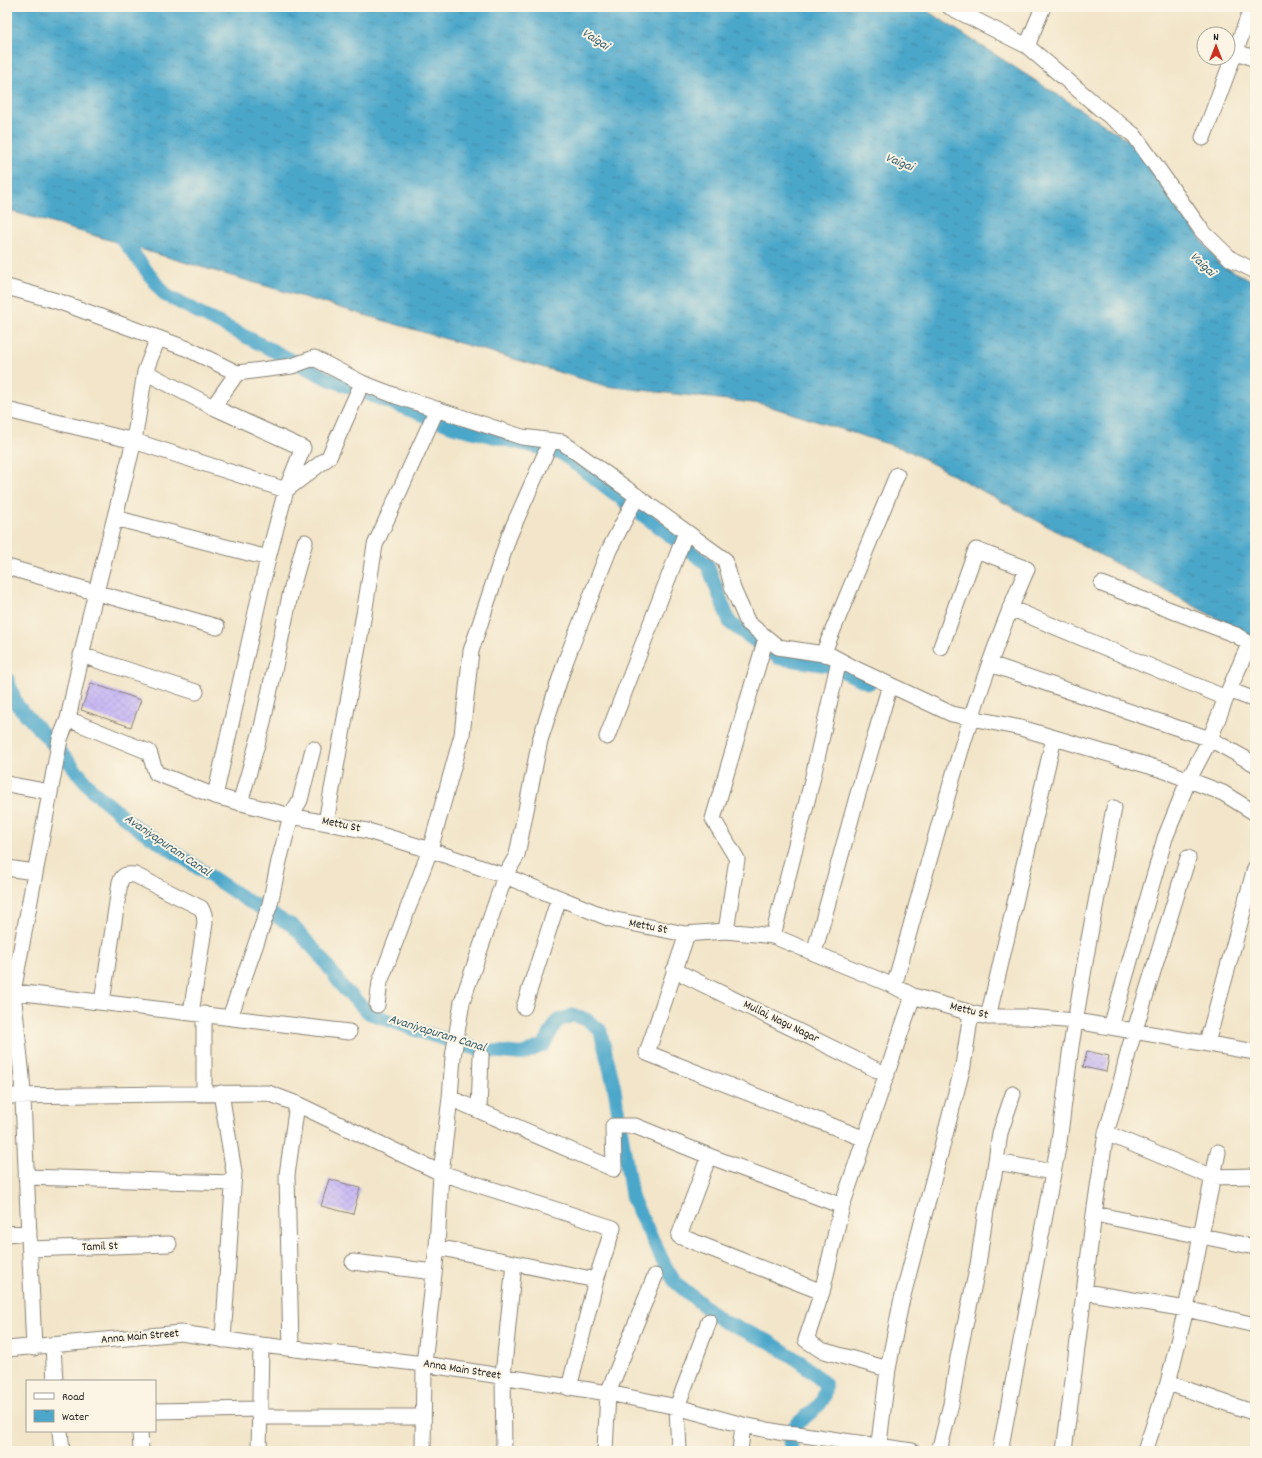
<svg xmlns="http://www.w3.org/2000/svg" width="1262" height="1458" font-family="Dekko,sans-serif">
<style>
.water{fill:url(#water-ripples);stroke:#346273}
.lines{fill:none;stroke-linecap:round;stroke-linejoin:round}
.canal{stroke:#4ca7ca;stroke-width:14}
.building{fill:url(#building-cross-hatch)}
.minor-casing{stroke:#878072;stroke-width:17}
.minor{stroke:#fff;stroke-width:15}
.labels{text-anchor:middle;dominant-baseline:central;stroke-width:4;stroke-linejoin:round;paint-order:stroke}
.street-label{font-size:12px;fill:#1c1c1c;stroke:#fcf5e5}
.water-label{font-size:13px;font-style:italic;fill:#325b6a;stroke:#fcf5e5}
</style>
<defs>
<pattern id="water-ripples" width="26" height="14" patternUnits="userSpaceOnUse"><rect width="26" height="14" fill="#4ca7ca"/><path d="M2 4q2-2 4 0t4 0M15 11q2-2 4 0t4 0" fill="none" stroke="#3e87a3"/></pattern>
<pattern id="building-cross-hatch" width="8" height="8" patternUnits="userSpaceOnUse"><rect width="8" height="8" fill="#c3b3f7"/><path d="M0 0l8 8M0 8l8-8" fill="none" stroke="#a799d3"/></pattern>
</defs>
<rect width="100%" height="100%" fill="#fcf5e5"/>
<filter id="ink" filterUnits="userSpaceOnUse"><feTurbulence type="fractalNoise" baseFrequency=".025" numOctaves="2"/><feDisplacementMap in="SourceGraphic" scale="8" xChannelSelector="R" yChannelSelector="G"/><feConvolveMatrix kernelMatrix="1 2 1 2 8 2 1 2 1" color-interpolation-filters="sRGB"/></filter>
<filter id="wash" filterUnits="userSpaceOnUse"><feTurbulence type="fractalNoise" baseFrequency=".012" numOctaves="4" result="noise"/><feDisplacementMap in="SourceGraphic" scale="16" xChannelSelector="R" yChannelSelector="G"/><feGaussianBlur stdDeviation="0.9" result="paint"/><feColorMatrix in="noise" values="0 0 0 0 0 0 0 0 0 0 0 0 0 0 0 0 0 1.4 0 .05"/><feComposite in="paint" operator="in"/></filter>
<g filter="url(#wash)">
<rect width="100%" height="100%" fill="#f2e5c9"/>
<!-- water -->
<path class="water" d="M7 7H921L1134 144 1219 264 1255 282V639L907 450 762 404 606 386 7 210Z"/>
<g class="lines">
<!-- canal -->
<path class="canal" d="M113 230 126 244 165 295 326 378 454 427 561 453 707 564 730 623 779 658 831 666 869 683
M7 678 17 705 70 763 93 791 136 827 248 901 293 926 322 958 344 989 369 1013 421 1032 481 1050 522 1054 544 1045 557 1021 574 1015 587 1020 600 1030 614 1086 632 1198 666 1267 675 1282 722 1321 770 1342 802 1363 825 1384C825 1390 824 1399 820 1404 805 1422 785 1421 792 1451"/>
</g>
<g id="blocks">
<!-- building -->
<path class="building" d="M91 683 141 700 131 727 81 710Z
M1087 1051 1109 1056 1106 1072 1083 1067Z
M329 1179 360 1188 353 1214 321 1206Z"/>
</g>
</g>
<g filter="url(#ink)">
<use href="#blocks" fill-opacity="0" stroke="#878072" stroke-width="1"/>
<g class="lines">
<defs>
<path id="minor" d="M950 7 1027 46 1043 7
M1027 46 1103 111 1134 135 1202 231 1231 259 1255 271
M1235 51 1255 59
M1203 138 1252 7
M7 287 60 302 188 349 237 373
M145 372 158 338
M213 407 303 448 286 490 268 558 215 796
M7 410 134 441 286 490 329 457 362 383
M115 518 268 558
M7 567 217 627
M1102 584 1236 635 1247 642V649L1229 690
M1010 608 1226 698
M823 654 897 475
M81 655 196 692
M990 664 1210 739 1229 690 1255 700
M68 719 149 752 156 773 215 796 291 816 368 831 430 850 505 876 611 919 685 934 726 931 773 936 894 986 913 996 971 1013 988 1017H1027L1076 1021 1255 1052
M607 737 686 532
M7 784 50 792
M240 803 262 727 291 591 305 542
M326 822 364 614 375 545 437 409
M7 868 34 872
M726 931 737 859 713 819 766 638
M687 934 647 1053 865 1139
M773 936 811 785 839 660
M814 953 857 797 890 685
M674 970 887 1075
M894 986C934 846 968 703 1027 569L976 550 941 647
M7 991 349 1032
M102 1002 120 882C123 874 127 874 135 875L201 908 204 914 205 923 191 1013
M377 1005 380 982 430 850 462 735 471 651 509 536 551 441
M524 1007 559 898
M230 1017 270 904 279 861 291 816 300 800 313 749
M988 1017 1054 738
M1111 1027 1165 838 1188 781 1210 739 1255 764
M1207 1043 1255 868
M221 1093 234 1172 223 1340
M204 1094V1014
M7 1096 268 1093 297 1104 441 1173 613 1228 596 1280
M450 1098 614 1169 613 1126H635L709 1156 842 1206
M479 1110 481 1055
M1106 1133 1119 1090 1129 1049 1188 858
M709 1156 679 1236 822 1292
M996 1162 1053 1172
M26 1177 233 1183
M1094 1214 1106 1133 1212 1177 1255 1176
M7 1234 29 1232
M437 1247 596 1280 569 1388
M30 1249 169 1244
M353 1262 434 1272
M1085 1292 1186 1309 1255 1325
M53 1346 55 1381
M34 1348 22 1077 13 992 60 739 68 719 89 620 134 441 145 372 213 407 237 373 292 366 314 358 362 383 396 396 522 437 562 442 725 560 733 589 748 623 778 647 830 655 858 670 952 714 1021 728 1163 770 1223 793 1255 813
M291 1348 287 1175 297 1104
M7 1349 181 1333 261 1345 424 1364 608 1393 677 1407 743 1425 783 1433 797 1434 912 1451
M888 1369 821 1350 806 1340 822 1292 842 1206 913 996
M1168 1383 1255 1413
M155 1411 260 1409
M259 1417H423
M60 1431 62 1451
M140 1431 141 1451
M259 1451 261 1345
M423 1451 424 1364 437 1247 441 1173 450 1098 453 1057 462 1002 505 876 517 855 540 740 566 660 609 550 637 496
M504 1451 503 1376 514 1263
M605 1451 608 1393 655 1276
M679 1451 677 1407 709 1321
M740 1451 743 1425
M878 1451 888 1369 901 1303 963 1066 971 1013
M939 1451 951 1404 958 1358 978 1265 986 1210 994 1175 1000 1133 1013 1094
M1000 1451 1059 1142 1071 1046 1089 939 1114 808
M1064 1451 1094 1214 1255 1247
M1145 1451 1168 1383 1186 1309 1218 1152"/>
</defs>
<!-- minor casing -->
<use href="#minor" class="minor-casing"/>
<!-- minor -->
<use href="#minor" class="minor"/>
</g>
</g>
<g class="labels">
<!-- street labels -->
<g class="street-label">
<text transform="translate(341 825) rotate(12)">Mettu St</text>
<text transform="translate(648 927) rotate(11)">Mettu St</text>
<text transform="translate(969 1011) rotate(14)">Mettu St</text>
<text transform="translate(781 1022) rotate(26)">Mullai, Nagu Nagar</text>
<text transform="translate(100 1247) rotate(-2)">Tamil St</text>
<text transform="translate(140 1337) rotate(-5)">Anna Main Street</text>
<text transform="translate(462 1370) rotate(9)">Anna Main Street</text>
</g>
<!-- water labels -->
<g class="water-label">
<text transform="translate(595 40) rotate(33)">Vaigai</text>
<text transform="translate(899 163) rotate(22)">Vaigai</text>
<text transform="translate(1202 265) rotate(43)">Vaigai</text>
<text transform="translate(167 846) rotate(34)">Avaniyapuram Canal</text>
<text transform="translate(437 1034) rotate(17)">Avaniyapuram Canal</text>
</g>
</g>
<!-- margin -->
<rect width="1262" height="1458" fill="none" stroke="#fcf5e5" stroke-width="24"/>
<!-- legend -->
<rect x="26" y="1380" width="130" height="52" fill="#fcf5e5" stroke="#a29e95"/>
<rect x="34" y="1393" width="20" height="6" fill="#ffffff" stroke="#a29e95"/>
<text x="62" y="1400" font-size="12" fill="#1c1c1c">Road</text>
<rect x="34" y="1410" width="20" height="12" fill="url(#water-ripples)" stroke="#a29e95"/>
<text x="62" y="1420" font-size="12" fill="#1c1c1c">Water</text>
<!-- north arrow -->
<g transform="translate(1216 46)"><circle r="19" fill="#fcf5e5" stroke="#a29e95"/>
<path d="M0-3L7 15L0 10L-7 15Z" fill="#c8321e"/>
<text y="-6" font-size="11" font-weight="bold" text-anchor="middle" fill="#1c1c1c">N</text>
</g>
</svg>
